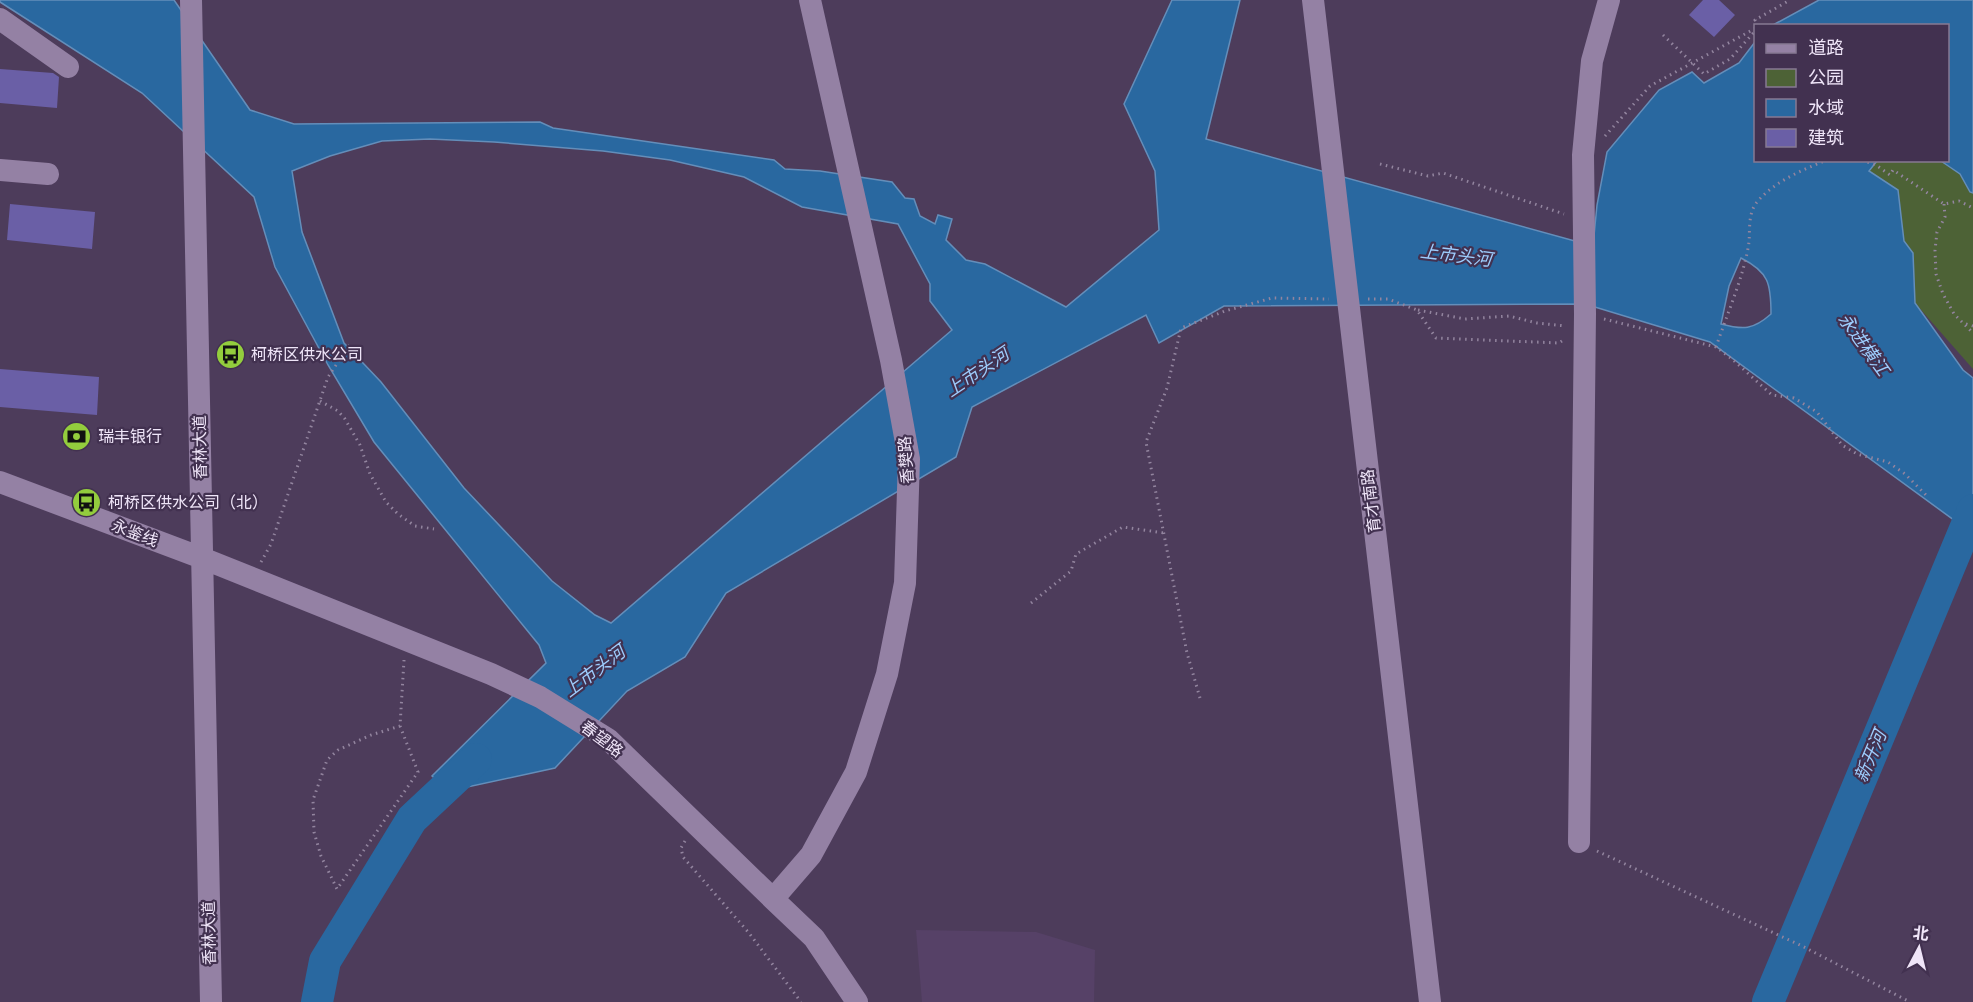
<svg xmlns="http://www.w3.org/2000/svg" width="1973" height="1002" font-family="Roboto,'Noto Sans SC',sans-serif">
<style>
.built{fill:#564167}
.green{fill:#4d6236}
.water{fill:#2968a0;stroke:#648eba;stroke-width:1.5;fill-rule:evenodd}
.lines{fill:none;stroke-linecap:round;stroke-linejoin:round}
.river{stroke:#2968a0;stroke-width:32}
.building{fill:#6a5fa6}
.path{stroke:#93859f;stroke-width:3;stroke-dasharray:1.5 4.5;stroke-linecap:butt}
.minor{stroke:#9481a4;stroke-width:22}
.labels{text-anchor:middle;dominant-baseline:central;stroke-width:4.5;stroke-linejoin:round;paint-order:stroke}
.poi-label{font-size:16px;fill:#efe5f8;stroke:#423150;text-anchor:start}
.street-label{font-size:16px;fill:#efe5f8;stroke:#423150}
.water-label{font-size:18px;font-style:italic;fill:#9dcdfd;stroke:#423150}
</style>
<rect width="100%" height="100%" fill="#4d3c5b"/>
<!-- built -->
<path class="built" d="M916 930 1036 932 1095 950 1094 1002H922Z"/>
<!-- green -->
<path class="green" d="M1877 161H1941L1960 174 1970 192 1973 193V369L1915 303 1913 253 1904 241 1898 191 1869 171Z"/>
<!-- water -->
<path class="water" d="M0 0H174L250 110 294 124 540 122 553 128 774 160 785 169 820 171 892 182 905 198 914 199 920 216 935 224 938 215 952 219 946 240 966 260 985 264 1066 307 1159 230 1155 171 1124 104 1172 0H1240L1206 139 1593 246 1597 205 1607 152 1659 90 1692 72 1704 83 1739 63 1755 42 1756 160 1877 161 1869 171 1898 190 1904 241 1913 253 1915 303 1963 370 1973 378V534L1710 342 1585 304 1224 306 1159 343 1146 315 972 407 956 457 726 593 685 657 627 691 555 768 449 791 432 776 546 663 539 645 374 442 328 365 275 267 254 197 142 93 0 2ZM430 139 494 142 603 151 670 160 744 177 802 207 898 224 930 284V301L952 330 611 623 595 615 552 581 464 488 381 382 344 343 302 232 292 171 330 156 382 141ZM1741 258C1769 272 1771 284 1771 314 1753 330 1743 330 1721 324L1729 286Z
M1819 0H1973V193L1970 192 1960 174 1941 161 1948 160V26L1773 25Z"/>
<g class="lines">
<!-- river -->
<path class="river" d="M317 1002 325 961 412 819 476 759
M1768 1002 1973 510"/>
</g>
<!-- building -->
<path class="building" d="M1703 0H1719L1735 15 1714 37 1689 15Z
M0 69 53 73 59 77 57 108 0 103Z
M10 204 95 212 92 249 7 240Z
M0 369 99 377 97 415 0 407Z"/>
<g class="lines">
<!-- path -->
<path class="path" d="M1759 26 1755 20 1790 0
M1663 35 1704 74 1730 59 1756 30
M1605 136 1650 86 1756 28
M1862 160 1876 165 1890 175 1893 170 1944 204 1959 201 1973 208
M1380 164 1428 176 1443 173 1564 214
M1944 204 1945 217 1937 232 1935 250 1936 274 1943 294 1954 314 1973 333
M1368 299H1388L1417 310 1436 338 1559 343 1565 339
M1418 310 1465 319 1509 316 1537 323 1566 326
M1604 319 1716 347 1732 359 1772 395 1794 398 1817 412 1842 445 1857 454 1888 462 1905 474 1926 495
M1966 324 1973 326
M1716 347C1726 317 1745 273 1749 242 1750 229 1748 213 1757 202 1775 181 1802 170 1827 160
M320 401 338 411 345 419 360 445 370 474 386 502 398 514 415 526 434 529
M261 562 271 544 328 377 351 343
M1031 603 1071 571 1076 554 1123 527 1164 533
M1200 698 1187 653 1146 442 1167 388 1181 328 1225 311 1272 298 1329 299
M400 726 418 772 337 889 321 856 314 832 313 800 327 760 338 750 371 735 400 726 404 660
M685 841 681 848 683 857 749 933 801 1002
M1597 851 1802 946 1910 1002"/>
<!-- minor -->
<path class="minor" d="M191 0 211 1002
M1313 0 1430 1002
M0 19 68 67
M0 170 48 174
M0 482 202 558 491 674 540 697 608 739 773 899 814 938 857 1002
M1579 842 1585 314 1583 155 1592 61 1609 0
M773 899 811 855 856 772 887 674 905 583 909 459 891 360 810 0"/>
</g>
<!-- icons -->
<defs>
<symbol id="bus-disc" viewBox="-11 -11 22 22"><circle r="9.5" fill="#93cd3d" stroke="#423150"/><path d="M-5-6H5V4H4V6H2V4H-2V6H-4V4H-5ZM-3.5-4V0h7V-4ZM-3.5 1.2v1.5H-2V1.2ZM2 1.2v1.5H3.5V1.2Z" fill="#111"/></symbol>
<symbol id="bank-disc" viewBox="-11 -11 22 22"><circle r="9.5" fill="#93cd3d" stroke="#423150"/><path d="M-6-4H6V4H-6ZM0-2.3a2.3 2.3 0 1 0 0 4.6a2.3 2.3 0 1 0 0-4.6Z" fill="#111"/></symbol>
</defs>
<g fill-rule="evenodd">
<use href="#bus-disc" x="214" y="338" width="33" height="33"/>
<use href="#bank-disc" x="60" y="420" width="33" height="33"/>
<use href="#bus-disc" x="70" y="486" width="33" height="33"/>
</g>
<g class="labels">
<!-- poi labels -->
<g class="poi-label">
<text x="251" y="354">柯桥区供水公司</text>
<text x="98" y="436">瑞丰银行</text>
<text x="108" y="502">柯桥区供水公司（北）</text>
</g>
<!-- street labels -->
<g class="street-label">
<text transform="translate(200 447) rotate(-91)">香林大道</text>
<text transform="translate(906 460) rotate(-94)">香樊路</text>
<text transform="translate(1371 501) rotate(-97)">育才南路</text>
<text transform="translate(135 533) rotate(21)">永鉴线</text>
<text transform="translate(602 739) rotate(37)">春望路</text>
<text transform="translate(209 933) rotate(-91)">香林大道</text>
</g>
<!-- water labels -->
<g class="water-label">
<text transform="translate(1456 255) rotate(7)">上市头河</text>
<text transform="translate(1864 344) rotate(54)">永进横江</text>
<text transform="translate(977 372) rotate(-34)">上市头河</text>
<text transform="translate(594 671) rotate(-37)">上市头河</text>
<text transform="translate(1870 756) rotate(-67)">新开河</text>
</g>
</g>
<!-- legend -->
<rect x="1754" y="24" width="195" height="138" fill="#423150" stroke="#877993" stroke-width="1.5"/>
<rect x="1766" y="44" width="30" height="9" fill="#9481a4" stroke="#877993" stroke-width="1.5"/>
<text x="1808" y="54" font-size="18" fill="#efe5f8">道路</text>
<rect x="1766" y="69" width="30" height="18" fill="#4d6236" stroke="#877993" stroke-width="1.5"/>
<text x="1808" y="84" font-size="18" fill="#efe5f8">公园</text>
<rect x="1766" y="99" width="30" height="18" fill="#2968a0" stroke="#877993" stroke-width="1.5"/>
<text x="1808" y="114" font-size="18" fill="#efe5f8">水域</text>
<rect x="1766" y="129" width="30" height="18" fill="#6a5fa6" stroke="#877993" stroke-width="1.5"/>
<text x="1808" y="144" font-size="18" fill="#efe5f8">建筑</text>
<!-- north arrow -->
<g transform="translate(1919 948) rotate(7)" stroke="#423150" stroke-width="4.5" paint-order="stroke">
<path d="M0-4.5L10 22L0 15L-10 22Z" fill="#efe5f8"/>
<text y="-9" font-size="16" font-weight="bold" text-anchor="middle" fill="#efe5f8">北</text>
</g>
</svg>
